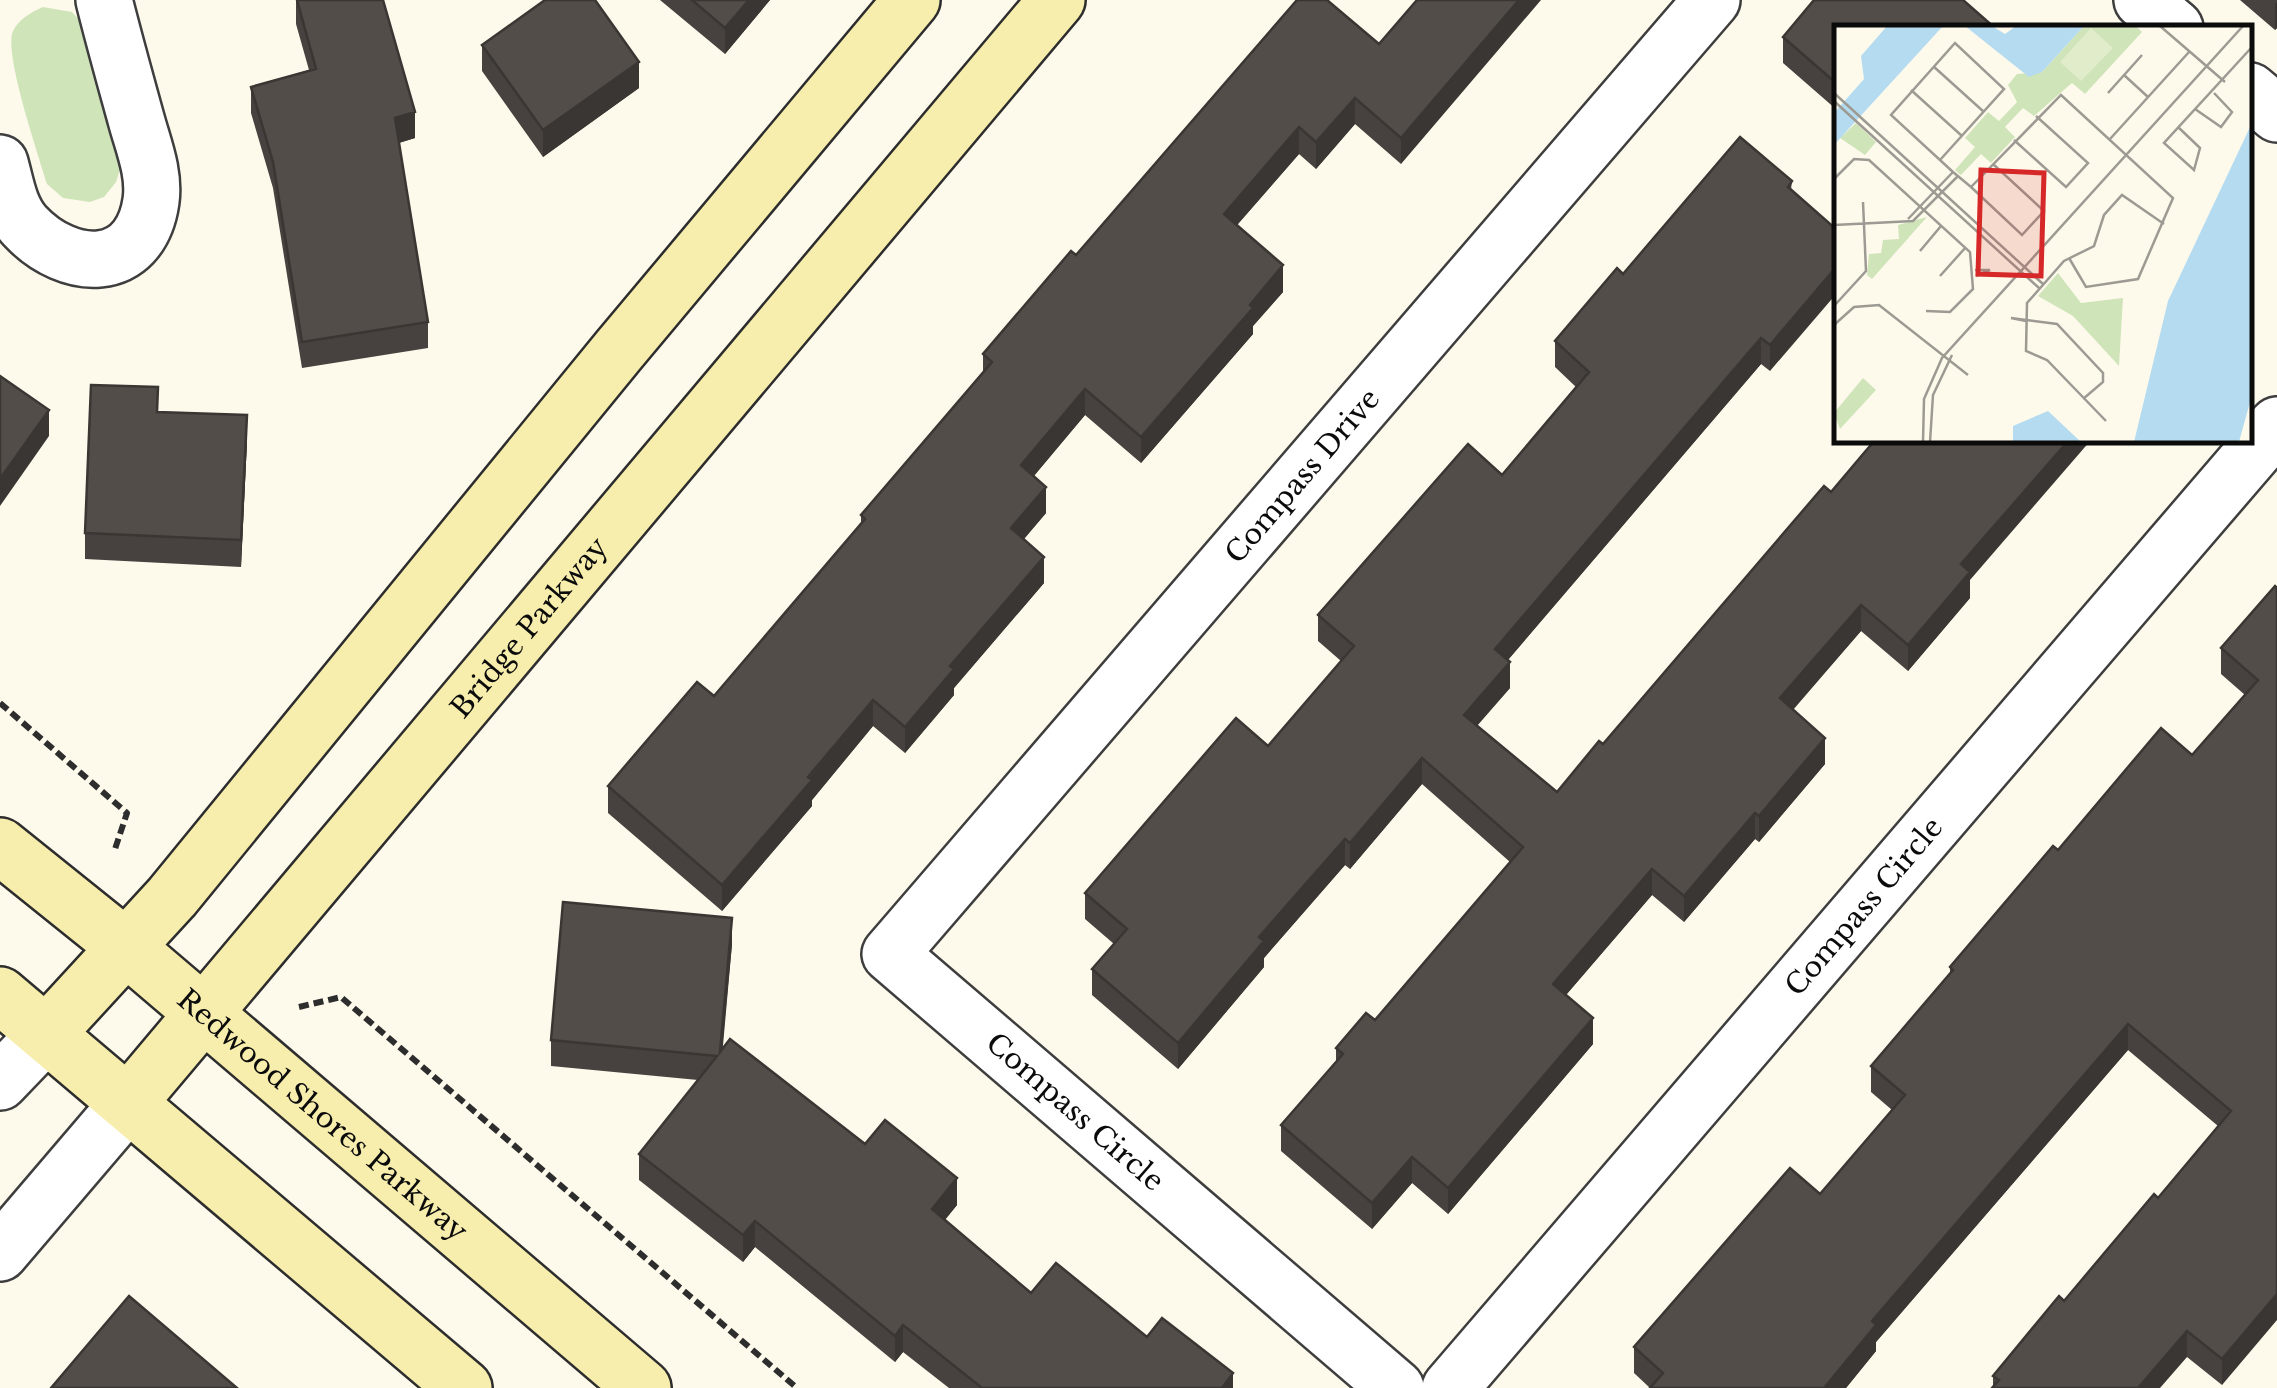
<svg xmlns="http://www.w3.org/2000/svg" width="2277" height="1388" font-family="'Libre Baskerville',serif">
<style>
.green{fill:#d0e4b9}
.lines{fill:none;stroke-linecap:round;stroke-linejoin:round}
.street-casing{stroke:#3e3e3e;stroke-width:60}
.secondary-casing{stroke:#2d2d2d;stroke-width:60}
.path{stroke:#2d2d2d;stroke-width:6;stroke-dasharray:10 5;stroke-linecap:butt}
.street{stroke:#fff;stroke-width:55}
.secondary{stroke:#f7eead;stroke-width:55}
.wall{fill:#47423f}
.shaded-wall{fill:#3a3633}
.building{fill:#534d49;stroke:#3a3633;stroke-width:2.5}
.labels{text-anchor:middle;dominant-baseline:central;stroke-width:10;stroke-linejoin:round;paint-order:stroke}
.street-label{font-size:28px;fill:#0b0b0b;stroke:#fff}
.inset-road{fill:none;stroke:#9c9a92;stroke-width:2.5}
.view{fill:#d62828;fill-opacity:0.15;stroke:#d62828;stroke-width:5}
.inset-edge{fill:none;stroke:#0b0b0b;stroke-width:5}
</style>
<rect width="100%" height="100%" fill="#fdfaec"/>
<!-- green -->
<path class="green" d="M43 7 72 12 85 26 122 158 121 166 116 182 104 197 90 202 63 198 47 184C39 156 3 52 13 31 19 19 31 12 43 7Z"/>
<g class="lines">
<defs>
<g id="street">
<path d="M2142 0 2175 28"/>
<path d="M2250 91 2277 114"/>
<path d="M0 163C6 184 9 209 25 226 68 272 140 276 151 201 155 173 143 145 136 119 125 79 114 40 104 0"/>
<path d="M0 1082 47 1033"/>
<path d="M0 1253 128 1103"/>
<path id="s1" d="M1396 1388 890 954 1712 0"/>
<path id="s2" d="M1450 1388 2277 425"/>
</g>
<g id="secondary">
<path id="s3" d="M0 846 127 948 643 1388"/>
<path d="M0 995 464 1388"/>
<path d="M47 1033 172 897 619 350 912 0"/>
<path id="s4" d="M128 1103 1057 0"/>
</g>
</defs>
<!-- street casing -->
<use href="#street" class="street-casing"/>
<!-- secondary casing -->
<use href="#secondary" class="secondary-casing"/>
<!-- path -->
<path class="path" d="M0 703 127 813 115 849
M299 1007 341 997 797 1388"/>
<!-- street -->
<use href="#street" class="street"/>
<!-- secondary -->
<use href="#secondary" class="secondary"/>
</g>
<!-- wall -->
<path class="wall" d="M296 0 415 138 399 143 428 322V348L302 368 273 188 251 113V87L309 70 296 24Z
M660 0H770L725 54Z
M1417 0 1401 164 1355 124 1316 169 1299 154 1237 225 1283 292 1253 326V334L1141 463 1085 415 1034 476 1046 513 1024 539 1044 583 954 688V695L905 753 873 726 812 800V806L722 911 608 813V786L714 696 861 524V515L983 372V354L1076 255 1379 44Z
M2240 0H2277V28L2275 30Z
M1837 28V110L1783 63V37Z
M482 45 639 88 543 157 482 71Z
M1792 181 1770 371 1761 364 1508 660 1510 688 1477 725 1557 792 1603 744 1831 492 1970 580V598L1908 671 1861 631 1793 710 1825 764 1759 842 1755 839 1684 922 1652 895 1566 995 1593 1044 1448 1214 1412 1183 1372 1229 1281 1151V1125L1336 1062V1048L1375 1020 1510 862 1422 784 1350 869 1345 865 1264 958V967L1178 1069 1092 995V969L1114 944 1085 919V893L1268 746 1341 661 1318 641V615L1502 475 1576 387 1555 367V341L1623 274Z
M158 412 247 441 241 567 85 559V533Z
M2275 586 2222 1385 2187 1357 1993 1387V1376L2064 1301 2158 1198 2218 1126 2128 1050 1876 1342V1351L1846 1388H1650L1634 1373V1347L1820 1194 1892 1110 1871 1092V1066L1950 974V967L2058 850 2192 755 2245 695 2221 674V648Z
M732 944 722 1049 957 1205 945 1220 1031 1293 1147 1337 1233 1388H949L903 1352 895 1362 755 1247 743 1262 639 1180V1154L698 1080 551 1066V1040Z"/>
<!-- shaded-wall -->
<path class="shaded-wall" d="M749 0H770L725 54V28Z
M1519 0H1541L1401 164V138Z
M2277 2V28L2275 30V4Z
M639 62V88L543 157V130Z
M1355 98V124L1316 169V142Z
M415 112V138L395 144V118Z
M1299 127V154L1224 240V214Z
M1283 265V292L1253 326V334L1141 463V437Z
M1837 266V293L1770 371V345Z
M1761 338V364L1495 675V649Z
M1085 389V415L1021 491V465Z
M49 410V436L0 506V479Z
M247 415V441L241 567V540Z
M2069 440H2091L1970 580V598L1908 671V645L1961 564Z
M1046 487V513L1011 554V528Z
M1044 557V583L954 688V695L905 753V727L950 666Z
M1861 605V631L1780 724V698Z
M1510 662V688L1464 741V715Z
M873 700V726L812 800V806L722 911V885Z
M1825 738V764L1759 842V816Z
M1422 758V784L1350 869V843Z
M1755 813V839L1684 922V896Z
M1345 839V865L1264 958V967L1178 1069V1043L1259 937Z
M1652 869V895L1553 1010V984Z
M732 918V944L720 1079V1052Z
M1593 1018V1044L1448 1214V1188Z
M2128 1024V1050L1876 1342V1351L1846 1388H1824L1872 1321Z
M1412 1157V1183L1372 1229V1203Z
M957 1178V1205L932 1235V1209Z
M755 1221V1247L743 1262V1235Z
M2277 1294V1320L2222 1385V1359Z
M903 1325V1352L895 1362V1336Z
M2187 1331V1357L2160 1388H2138Z
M1233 1373V1388H1222Z"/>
<!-- building -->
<path class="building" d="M297 0H383L415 112 395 118 428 322 302 342 273 162 251 87 316 69Z
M545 0H595L639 62 543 130 482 45Z
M692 0H749L725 28Z
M1297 0H1327L1379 44 1417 0H1519L1401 138 1355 98 1316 142 1299 127 1224 214 1283 265 1250 305 1253 308 1141 437 1085 389 1021 465 1046 487 1011 528 1044 557 950 666 954 669 905 727 873 700 808 777 812 780 722 885 608 786 697 682 714 696 865 519 861 515 992 362 983 354 1071 251 1076 255Z
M1814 0H1963L1995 28H1837V84L1783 37Z
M1740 137 1792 181 1788 187 1837 230V266L1770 345 1761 338 1495 649 1510 662 1464 715 1557 792 1599 741 1603 744 1824 486 1831 492 1875 440H2069L1961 564 1970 572 1908 645 1861 605 1780 698 1825 738 1759 816 1755 813 1684 896 1652 869 1553 984 1593 1018 1448 1188 1412 1157 1372 1203 1281 1125 1343 1054 1336 1048 1366 1013 1375 1020 1523 847 1422 758 1350 843 1345 839 1259 937 1264 941 1178 1043 1092 969 1127 929 1085 893 1236 718 1268 746 1354 646 1318 615 1468 444 1502 475 1589 372 1555 341 1617 268 1623 274Z
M0 376 49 410 0 479Z
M91 385 158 387 157 412 247 415 241 540 85 533Z
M2275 586 2277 588V1294L2222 1359 2187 1331 2138 1388H1992L1999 1380 1993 1376 2059 1296 2064 1301 2154 1194 2158 1198 2231 1111 2128 1024 1872 1321 1876 1325 1824 1388H1650L1663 1373 1634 1347 1790 1168 1820 1194 1905 1095 1871 1066 1953 970 1950 967 2053 846 2058 850 2161 728 2192 755 2258 680 2221 648Z
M563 902 732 918 720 1052 730 1039 865 1144 885 1120 957 1178 932 1209 1031 1293 1056 1263 1147 1337 1162 1318 1233 1373 1222 1388H982L903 1325 895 1336 755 1221 743 1235 639 1154 717 1056 551 1040Z
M129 1296 237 1388H51Z"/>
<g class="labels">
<!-- street labels -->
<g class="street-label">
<text stroke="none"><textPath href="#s1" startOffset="1298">Compass Drive</textPath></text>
<text stroke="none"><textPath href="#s4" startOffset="622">Bridge Parkway</textPath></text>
<text stroke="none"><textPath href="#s2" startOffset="635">Compass Circle</textPath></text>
<text transform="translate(1075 1112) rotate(41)">Compass Circle</text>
<text stroke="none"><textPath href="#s3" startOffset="420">Redwood Shores Parkway</textPath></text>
</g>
</g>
<!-- overview -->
<g transform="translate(1834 25)">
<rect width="418" height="418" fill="#fdfaec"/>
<path d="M250 1H302L308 7 251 69 238 58 200 91 189 83 171 102 181 112 157 138 147 129 127 150 121 145 141 122 131 113 154 87 165 96 183 77 174 60 183 49 208 47ZM22 98 42 117 31 130 6 113ZM93 192 38 254 33 250 35 229 47 228 49 215 65 214 64 200ZM224 248 247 278 289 273 285 341 239 291 204 271ZM29 353 42 365 6 404 0 388Z" fill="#d0e4b9"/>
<path d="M257 3 279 23 247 56 226 37Z" fill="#e1ecca"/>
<path d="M53 1H109L0 120V88L30 54 27 31ZM131 1H158L171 9 182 1H250L208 47 195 52ZM417 100 418 370 405 417H300L334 276ZM214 386 247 417H179V401Z" fill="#b5dbf0"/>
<path class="inset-road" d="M326 1 391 57M99 41 150 87M290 50 314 72M77 65 128 111M0 68 209 259M274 68 308 30M0 76 205 263M361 84 387 102 398 87 380 68M344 102 366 123 360 145 330 118 418 22M276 114 355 27M180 115 232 162 254 138 202 91M106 135 170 64 121 18 57 90 119 147 137 162 188 210 210 186 159 139M0 154 20 134 35 135 136 227 139 264 116 287 92 286M137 162 227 70 339 173 304 254 252 262 235 233M74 194 119 147M0 200 79 196 124 151M86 226 107 201M141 245H156L142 251M106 251 132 222M0 281 32 246 29 177M192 296 177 293 223 299 269 348V357L249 374M0 300 20 282 45 280 134 350M272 396 213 335 192 326 193 278 230 236 260 221 270 190 288 170 330 199M89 417 90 374 108 333 409 1M96 417 99 370 118 330"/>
<path class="view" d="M147 145 210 148 207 251 144 249Z"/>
<rect width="418" height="418" class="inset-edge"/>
</g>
</svg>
